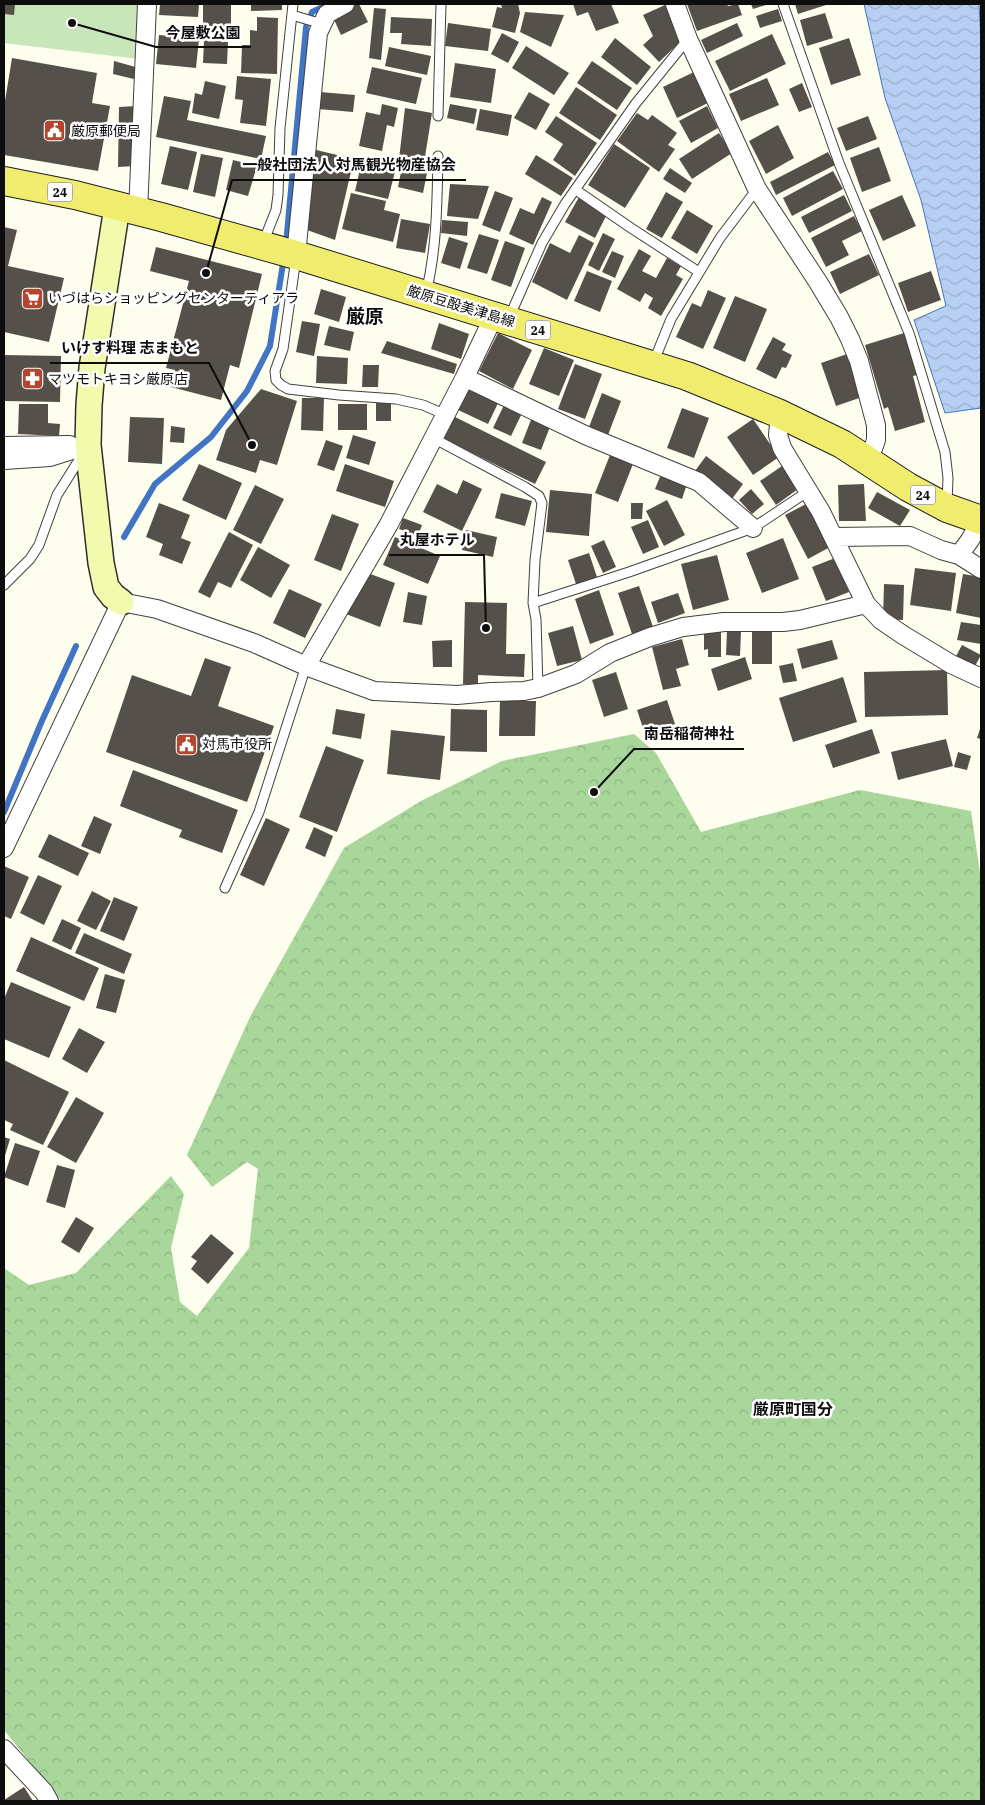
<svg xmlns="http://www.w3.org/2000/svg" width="985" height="1805" font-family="'IBM Plex Serif','Noto Sans JP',serif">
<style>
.forest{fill:url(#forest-crowns)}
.park{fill:#c8e6ba}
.water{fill:url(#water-waves);stroke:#4274c4}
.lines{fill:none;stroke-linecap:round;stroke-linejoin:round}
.stream{stroke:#4274c4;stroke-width:6}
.building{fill:#55514a}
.lane-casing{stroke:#404040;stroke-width:11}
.street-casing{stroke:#404040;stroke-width:20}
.secondary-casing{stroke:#2f2f2f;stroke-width:28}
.primary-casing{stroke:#1e1e1e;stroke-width:30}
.lane{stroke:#fff;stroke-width:9}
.street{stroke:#fff;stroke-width:18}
.secondary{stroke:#f2faae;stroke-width:25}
.primary{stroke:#f0ec6d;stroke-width:28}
.labels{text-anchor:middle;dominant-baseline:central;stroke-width:5;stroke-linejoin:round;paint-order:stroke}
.shield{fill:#fff;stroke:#565656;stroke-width:1}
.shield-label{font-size:12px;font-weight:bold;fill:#0d0d0d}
.poi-label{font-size:14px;fill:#0d0d0d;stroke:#fff;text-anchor:start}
.street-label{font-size:14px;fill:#0d0d0d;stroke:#fff}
.quarter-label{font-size:16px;font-weight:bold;fill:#0d0d0d;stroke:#fff}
.district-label{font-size:19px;font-weight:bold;fill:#0d0d0d;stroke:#fff}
.leader{fill:none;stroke:#0d0d0d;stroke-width:2}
.callout-dot{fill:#0d0d0d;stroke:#fff;stroke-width:2}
.callout-label{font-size:15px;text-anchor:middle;font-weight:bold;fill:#0d0d0d;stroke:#fff;stroke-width:5;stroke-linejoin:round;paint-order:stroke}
</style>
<defs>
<pattern id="forest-crowns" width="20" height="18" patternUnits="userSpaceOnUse" patternTransform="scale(1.25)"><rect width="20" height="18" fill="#a8d69b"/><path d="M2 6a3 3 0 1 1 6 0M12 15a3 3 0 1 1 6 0" fill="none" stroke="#8fb684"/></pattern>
<pattern id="water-waves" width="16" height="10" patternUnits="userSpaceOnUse" patternTransform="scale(1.25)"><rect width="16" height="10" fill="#b6cff2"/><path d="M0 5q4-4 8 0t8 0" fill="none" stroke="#9bb1ce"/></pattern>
</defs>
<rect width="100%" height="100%" fill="#fefeef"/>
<!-- forest -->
<path class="forest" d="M634 734 656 753 701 832 860 790 971 811 981 880V1801H61L4 1730V1268L29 1285 76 1273 171 1176 184 1194 171 1248 180 1302 197 1316 249 1248 258 1169 247 1162 212 1187 187 1155 251 1015 344 848 421 801 502 761Z"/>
<!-- park -->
<path class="park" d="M4 4H141L139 59 4 43Z"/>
<!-- water -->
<path class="water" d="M864 4H979L981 39V408L945 413 914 320 946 306 921 200 885 98Z"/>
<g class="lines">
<!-- stream -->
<path class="stream" d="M286 244 306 27 312 12 329 4
M124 537 155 484 211 437 247 391 270 346 284 257
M4 812 41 723 76 646"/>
</g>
<!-- building -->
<path class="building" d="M4 4H15L14 15 4 14Z
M160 4H199L198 17 159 15Z
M203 4H231V32H203Z
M251 4H282V10L251 11Z
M357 4H359L368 22 341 35 332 15Z
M501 4H518L520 13 515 33 492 27 497 7 502 8Z
M573 4H611L619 23 596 31 588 12 577 16Z
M687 4H727L728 6 738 4 742 15 697 31Z
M751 4H769L753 9Z
M795 4H825L826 5 798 14Z
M665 5 681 41 659 62 643 45 653 36 643 15Z
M374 8 386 9 381 60 369 58Z
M778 9 782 21 760 28 756 16Z
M525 12 564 15 551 47 520 32Z
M825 13 833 38 807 46 800 20Z
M257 17 278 18 277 74 241 73 242 45H250V30L257 31Z
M391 17 432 19 431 46 401 44 402 33H390Z
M448 23 491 29 488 51 445 46Z
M737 23 743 36 707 53 701 40Z
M502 33 519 42 508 63 491 54Z
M772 34 786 64 730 91 715 61Z
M159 35 199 39 196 68 156 64Z
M615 38 651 67 637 85 601 57Z
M849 38 861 75 831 85 819 48Z
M204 40 228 42 227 64 203 63Z
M526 46 569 73 554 95 512 68Z
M389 47 431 56 427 75 385 66Z
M12 58 97 73 92 103 110 106 98 171 4 155V107Z
M114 61 139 68 138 80 113 74Z
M592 61 632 88 617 110 577 83Z
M455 63 496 69 491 103 450 97Z
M372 67 422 78 416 104 366 93Z
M696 71 710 102 677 118 663 87Z
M237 76 271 79 266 126 240 123 243 100 235 99Z
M767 78 779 105 741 121 729 94Z
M205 81 226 86 219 119 192 113 195 93 202 95Z
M802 83 812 107 799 112 789 89Z
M576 87 617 115 600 140 559 113Z
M320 92 355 95 353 112 318 109Z
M529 92 550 104 536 130 514 118Z
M164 96 191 101 187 120 266 136 261 159 156 137Z
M382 104 398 108 394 127 387 125 382 151 359 146 366 112 380 115Z
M450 104 477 109 474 124 447 118Z
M136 106 135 166 118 167 119 107Z
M707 106 718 128 691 143 679 121Z
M405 108 432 113 424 163 399 159Z
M480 109 512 115 508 136 476 130Z
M637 113 648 120 652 115 677 133 668 145 675 149 659 172 617 141Z
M556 116 597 143 575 176 553 160 563 144 545 132Z
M868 116 877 139 846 151 837 128Z
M778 125 794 158 766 174 749 141Z
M719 133 732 153 692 179 679 159Z
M614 144 650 168 625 208 588 185Z
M170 146 197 152 188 190 161 184Z
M879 147 891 181 862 192 850 158Z
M312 149 354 159 335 240 307 230Z
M828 152 835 165 776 195 770 182Z
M201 154 223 158 215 197 193 192Z
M536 155 573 178 561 196 525 174Z
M363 156 397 164 388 199 355 191Z
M233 160 257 166 248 196 226 190Z
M402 167 427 173 423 193 398 187Z
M670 168 692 183 685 193 663 179Z
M833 171 843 189 792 216 783 198Z
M450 184 489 186 478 219 447 216Z
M495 191 513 198 500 232 482 225Z
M666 192 683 202 662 238 646 229Z
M351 193 386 201 384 210 400 214 393 242 342 229Z
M844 195 852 211 809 233 801 217Z
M902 195 916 226 883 241 869 210Z
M542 197 552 202 533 245 509 234 520 208 534 214Z
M579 197 608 212 595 238 565 222Z
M687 210 713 226 697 254 671 238Z
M854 216 862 231 842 241 849 255 826 267 811 238Z
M401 219 430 224 425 253 396 248Z
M442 220 468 222 467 236 441 233Z
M4 227 17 230 8 266 64 278 49 342 4 332Z
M603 233 615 239 599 271 588 265Z
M479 234 499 240 487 274 467 268Z
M579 235 594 243 567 300 532 282 550 243 570 253Z
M449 237 468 243 460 269 441 263Z
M505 241 525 248 511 287 491 280Z
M156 247 262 274 239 368 230 365 221 400 171 387 175 370 166 368 189 281 150 271Z
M639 249 651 256 642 271 656 278 667 258 681 266 676 275 683 279 661 316 648 308 653 298 645 293 640 302 617 289Z
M612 251 624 256 615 278 602 272Z
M869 254 879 275 840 294 830 272Z
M587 271 612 281 600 312 574 301Z
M931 271 941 300 908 312 898 283Z
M321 289 346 297 339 322 314 314Z
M708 290 726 298 703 349 676 337 692 303 701 307Z
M735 296 767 309 745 362 713 348Z
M302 321 320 324 314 356 296 352Z
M439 323 469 334 461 359 431 349Z
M329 326 354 332 350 351 324 345Z
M498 333 532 350 513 389 479 371Z
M904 333 917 375 913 376 925 422 895 431 888 407 884 409 865 345Z
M773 337 786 344 782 350 792 355 786 368 782 367 776 379 756 369Z
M387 341 457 364 454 374 381 353Z
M544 348 574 360 559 396 529 384Z
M850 353 865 396 836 406 821 363Z
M4 355 61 356 60 402 4 401Z
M317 356 348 358 347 384 316 383Z
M575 364 602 374 585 419 558 409Z
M363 365H379L378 387H362Z
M470 380 502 395 488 424 456 409Z
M261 389 297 401 277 465 260 460 256 473 216 460 226 430Z
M602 393 621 401 608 435 589 427Z
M302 398H324L323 431 301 430Z
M376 401H391V421H376Z
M505 403 523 411 511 436 493 428Z
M19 404H48V423L60 424 59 436 18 434Z
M338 404H367V430H338Z
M682 408 709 418 694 458 667 448Z
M534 412 553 419 541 450 522 443Z
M453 416 546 462 535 484 442 438Z
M130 417 164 418 162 464 128 462Z
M753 419 779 457 753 475 727 437Z
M171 426 185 428 184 443 170 442Z
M353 435 376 442 369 465 346 458Z
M326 440 343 446 334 471 317 465Z
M610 455 633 464 618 502 595 493Z
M706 456 743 484 732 499 695 471Z
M199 464 242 483 226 520 182 500Z
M345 464 394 481 385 507 336 491Z
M782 466 798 489 776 505 760 481Z
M662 472 688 481 682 499 655 489Z
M463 480 482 489 462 531 423 512 437 484 457 494Z
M864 484 866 521H839L838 485Z
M255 485 284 499 261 544 233 530Z
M751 489 764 504 752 514 739 500Z
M550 490 592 494 589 536 546 532Z
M877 492 910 510 900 526 868 508Z
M501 493 532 501 525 526 495 518Z
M667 500 685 535 664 546 646 511Z
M159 503 190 515 181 538 191 542 182 564 159 555 163 544 146 537Z
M631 503H643L642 519H631Z
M808 503 830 547 808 559 785 515Z
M332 514 359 524 341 571 314 560Z
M403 518 422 525 418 536 399 529Z
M648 520 659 547 643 554 631 527Z
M466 530 497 537 493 557 462 550Z
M229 532 253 545 231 588 218 582 210 598 198 592Z
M395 537 440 556 428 584 383 565Z
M783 538 799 579 762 593 746 553Z
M604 540 616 567 603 573 591 546Z
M258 547 290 565 271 598 240 580Z
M589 553 597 577 576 584 568 560Z
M717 555 729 600 693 610 681 564Z
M835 558 849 592 826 601 812 567Z
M915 568 956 573 951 611 910 605Z
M362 571 395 583 380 627 346 614Z
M963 574 981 577V618L956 613Z
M884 584 904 585 903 620 883 619Z
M639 586 653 627 632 634 618 593Z
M289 589 322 604 305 638 273 623Z
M599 590 614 635 590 644 575 599Z
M408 592 427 596 422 625 403 622Z
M678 593 685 613 658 623 651 602Z
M465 602 507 603 506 654H525L524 677 478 675V684H463Z
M961 622 981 625V644L957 640Z
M573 626 582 660 557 666 548 633Z
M727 630 741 631 740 656 726 655Z
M752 630H772V664H752Z
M704 631H721V657H708V649L704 650Z
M682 639 689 665 676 669 681 686 663 690 652 647Z
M452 640V667H433L432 641Z
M832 640 838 659 802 669 797 649Z
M962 645 981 655 974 668 955 658Z
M745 657 752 679 718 691 711 669Z
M205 658 231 667 218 706 274 726 247 802 106 752 132 675 191 696Z
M793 663 797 681 783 683 779 666Z
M947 670 948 715 865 717 864 672Z
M616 672 628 709 604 717 592 680Z
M843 677 857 722 793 742 779 698Z
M667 700 675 724 645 734 637 710Z
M500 701H536L535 736H499Z
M336 709 365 714 361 739 332 734Z
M451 709 487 710V752L450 751Z
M981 726V739L977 738Z
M872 729 880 753 833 768 825 745Z
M391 730 445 736 440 780 387 774Z
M946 739 953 766 898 780 891 752Z
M326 746 364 760 337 832 299 817Z
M958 752 971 756 967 770 954 767Z
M133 770 238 810 222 853 179 837 182 830 120 806Z
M598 788 599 796H590V789Z
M94 816 112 824 100 854 81 846Z
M266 818 290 829 264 886 240 875Z
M314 827 333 836 325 857 305 848Z
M49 834 89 853 78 876 38 857Z
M4 866 29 877 11 919 4 916Z
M38 875 62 886 44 925 20 913Z
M92 891 111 901 96 930 77 921Z
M114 897 138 907 124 941 100 931Z
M62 919 81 928 71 950 52 941Z
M84 933 132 954 124 974 75 953Z
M31 937 99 968 84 1001 16 971Z
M105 974 125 980 116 1013 96 1008Z
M11 982 71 1007 49 1058 4 1039V999Z
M79 1028 105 1042 87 1073 62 1059Z
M4 1060 69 1092 43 1145 10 1130 13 1124 4 1120Z
M76 1097 104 1113 76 1163 47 1147Z
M4 1137 10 1139 4 1159Z
M15 1143 40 1151 28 1186 4 1177Z
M57 1165 75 1170 65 1208 46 1202Z
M76 1217 94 1228 79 1253 61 1242Z
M211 1234 234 1253 208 1284 191 1269 197 1261 191 1257Z
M24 1787 33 1801H4V1800Z"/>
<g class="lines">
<defs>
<path id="lane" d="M783 4 839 163 909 333 945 452 948 478 947 503
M292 15 322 24
M438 116 441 4
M279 161 305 164
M576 190 631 228 699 272
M263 243 276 210 278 195 280 128 293 4
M296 258 283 349 275 371 276 380 281 385 288 389 339 395 396 399 423 405 446 415
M426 293C437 248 437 203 438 156
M509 318 542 243 565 204 636 103 688 39
M654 361 671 319 720 238 757 189
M433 438 525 487 539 496 542 503 535 560 533 603 536 619 538 688
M4 585 30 559 39 545 57 495 84 452
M533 603 629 572 753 528 807 492
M225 888 259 812 306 666"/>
<path id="street" d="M675 4 688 39 757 189 818 282 839 317 850 339 859 361 876 425V440L869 460
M138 212 147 4
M296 255 318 33 327 14 345 4
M470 380 585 435 699 482 753 528
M780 414 778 435 782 448 821 512 866 604 881 620 903 635 951 664 981 678
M4 446 70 445
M4 460 50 457 88 445
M834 537 910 536 941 550 959 555 970 540 981 520
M959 555 981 569
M306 666 389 524 464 379 494 316
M4 848 121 602 157 609 254 643 306 666 374 691 457 695 491 692 524 691 538 688 576 674 610 653 650 637 683 627 724 622H783L800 620 866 604
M4 1749 44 1792 49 1801"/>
<path id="secondary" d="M117 207 92 368 89 405 88 445 101 563 106 587 113 596 121 602"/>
<path id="primary" d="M4 181 75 195 161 217 296 255 687 376 780 414 842 444 908 487 947 508 981 520"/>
</defs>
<!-- lane casing -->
<use href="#lane" class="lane-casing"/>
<!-- street casing -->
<use href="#street" class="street-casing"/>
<!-- secondary casing -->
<use href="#secondary" class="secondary-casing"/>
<!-- primary casing -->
<use href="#primary" class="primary-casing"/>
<!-- lane -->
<use href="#lane" class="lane"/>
<!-- street -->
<use href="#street" class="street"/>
<!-- secondary -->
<use href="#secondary" class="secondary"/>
<!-- primary -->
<use href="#primary" class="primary"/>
</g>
<!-- icons -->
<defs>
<symbol id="civic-square" viewBox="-11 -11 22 22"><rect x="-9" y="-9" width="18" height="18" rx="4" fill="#b4452e" stroke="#fff"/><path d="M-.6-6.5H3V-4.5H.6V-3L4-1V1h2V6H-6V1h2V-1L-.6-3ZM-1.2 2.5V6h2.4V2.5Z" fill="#fff"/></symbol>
<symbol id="supermarket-square" viewBox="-11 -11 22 22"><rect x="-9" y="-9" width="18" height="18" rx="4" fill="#b4452e" stroke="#fff"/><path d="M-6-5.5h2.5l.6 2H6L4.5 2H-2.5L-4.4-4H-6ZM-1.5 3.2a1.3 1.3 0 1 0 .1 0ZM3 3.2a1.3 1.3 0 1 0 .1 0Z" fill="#fff"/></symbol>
<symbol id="pharmacy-square" viewBox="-11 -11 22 22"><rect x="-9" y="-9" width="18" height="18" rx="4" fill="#b4452e" stroke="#fff"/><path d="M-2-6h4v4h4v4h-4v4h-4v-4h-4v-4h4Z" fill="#fff"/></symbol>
</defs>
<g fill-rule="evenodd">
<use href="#civic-square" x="42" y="118" width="25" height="25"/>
<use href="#supermarket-square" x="20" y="286" width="25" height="25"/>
<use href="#pharmacy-square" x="20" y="366" width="25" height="25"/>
<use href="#civic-square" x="174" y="732" width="25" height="25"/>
</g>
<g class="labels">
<!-- shield labels -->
<g class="shield">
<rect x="47.5" y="182.5" width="25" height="19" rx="4"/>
<rect x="525.5" y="320.5" width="25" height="19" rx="4"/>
<rect x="910.5" y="485.5" width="25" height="19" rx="4"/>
</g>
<g class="shield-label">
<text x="60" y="192">24</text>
<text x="538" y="330">24</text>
<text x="923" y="495">24</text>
</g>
<!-- poi labels -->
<g class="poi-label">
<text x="71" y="131">厳原郵便局</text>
<text x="48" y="298">いづはらショッピングセンターティアラ</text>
<text x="48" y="379">マツモトキヨシ厳原店</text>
<text x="202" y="744">対馬市役所</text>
</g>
<!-- street labels -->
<g class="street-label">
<text transform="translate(461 306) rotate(17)">厳原豆酘美津島線</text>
</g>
<!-- quarter labels -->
<g class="quarter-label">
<text x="793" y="1409">厳原町国分</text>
</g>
<!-- district labels -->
<g class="district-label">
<text x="365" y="316">厳原</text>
</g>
</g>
<!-- callouts -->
<path class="leader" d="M72 23L156 47H251M206 273L232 180H466M252 445L209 363H50M486 628L484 555H389M594 792L634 749H744"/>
<g class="callout-dot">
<circle cx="72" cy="23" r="5"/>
<circle cx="206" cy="273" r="5"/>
<circle cx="252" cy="445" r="5"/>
<circle cx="486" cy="628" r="5"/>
<circle cx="594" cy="792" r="5"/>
</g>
<g class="callout-label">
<text x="203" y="38">今屋敷公園</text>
<text x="349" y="170">一般社団法人 対馬観光物産協会</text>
<text x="130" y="353">いけす料理 志まもと</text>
<text x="437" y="545">丸屋ホテル</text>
<text x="689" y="739">南岳稲荷神社</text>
</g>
<!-- border -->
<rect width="985" height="1805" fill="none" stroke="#0d0d0d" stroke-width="10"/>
</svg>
